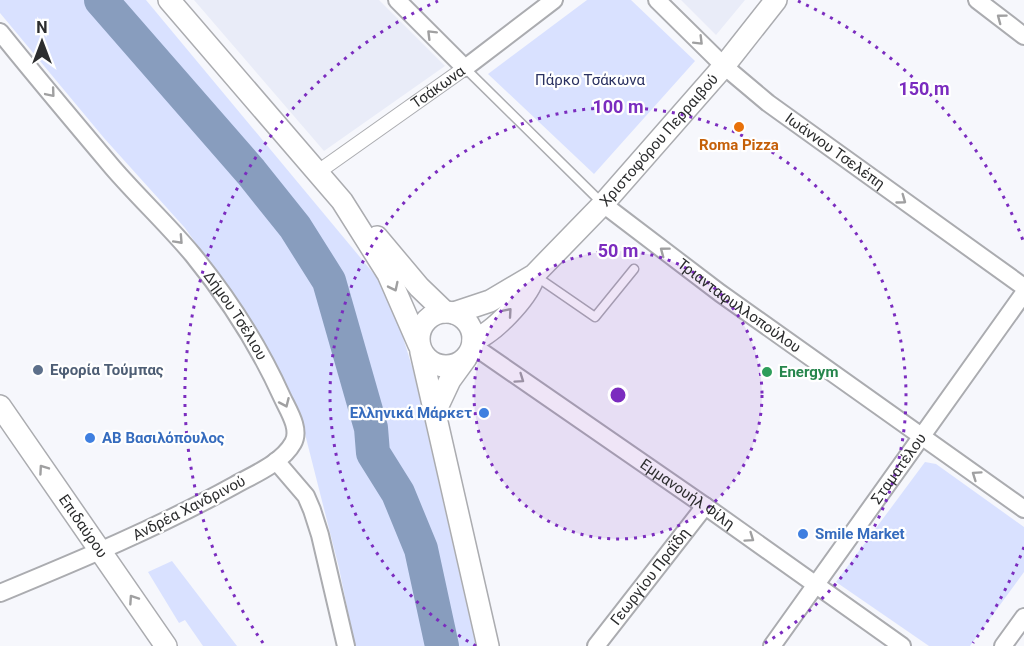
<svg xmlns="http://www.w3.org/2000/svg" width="1024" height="646" font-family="Roboto,sans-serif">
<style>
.built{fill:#e9ecf8}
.green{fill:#d9e1ff}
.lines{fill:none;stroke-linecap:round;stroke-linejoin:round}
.river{stroke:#889dbe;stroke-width:34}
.service-casing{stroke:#abacb0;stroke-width:11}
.pedestrian-casing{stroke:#abacb0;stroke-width:16}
.minor-casing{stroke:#abacb0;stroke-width:20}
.tertiary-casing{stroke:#abacb0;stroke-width:24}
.service{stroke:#fff;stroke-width:8}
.pedestrian{stroke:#fff;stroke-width:14}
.minor{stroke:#fff;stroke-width:16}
.tertiary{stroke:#fff;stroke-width:21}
.oneway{stroke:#a0a0a1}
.ring{fill:none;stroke:#7b2cbf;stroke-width:3;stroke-dasharray:3 6}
.food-dot{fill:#e8710a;stroke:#fff;stroke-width:2}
.service-dot{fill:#5c6f8a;stroke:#fff;stroke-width:2}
.leisure-dot{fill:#2e9e5b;stroke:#fff;stroke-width:2}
.shop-dot{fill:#3f7fe0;stroke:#fff;stroke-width:2}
.labels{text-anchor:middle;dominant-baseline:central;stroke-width:4.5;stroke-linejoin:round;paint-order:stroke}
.park-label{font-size:15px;fill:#2b3262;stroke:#fff}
.street-label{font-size:15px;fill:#2c2d2e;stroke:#fff}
.food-label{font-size:15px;font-weight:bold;fill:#c56008;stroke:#fff}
.service-label{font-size:15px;font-weight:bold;fill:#4e5e75;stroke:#fff;text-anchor:start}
.leisure-label{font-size:15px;font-weight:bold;fill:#27864d;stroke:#fff;text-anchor:start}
.shop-label{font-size:15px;font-weight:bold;fill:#366cbe;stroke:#fff;text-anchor:start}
.centre{fill:#7b2cbf;stroke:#fff;stroke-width:3}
.ring-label{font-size:18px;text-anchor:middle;font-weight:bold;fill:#7b2cbf;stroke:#fff;stroke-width:4.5;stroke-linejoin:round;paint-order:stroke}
</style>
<rect width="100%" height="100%" fill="#f6f7fc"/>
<!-- built -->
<path class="built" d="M194 0H379L445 66 324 151Z
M681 0H745L716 35Z"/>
<!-- green -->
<path class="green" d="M0 0H146L389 292 413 370 476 646H355L339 568 304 430 294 400 272 357 253 324 185 228 104 138 0 13Z
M587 0H631L695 61 594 174 488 74Z
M925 462 936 464 1024 527V572L970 646H929L836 582Z
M172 561 237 646H203L185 620 179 623 148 572Z"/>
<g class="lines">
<!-- river -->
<path class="river" d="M101 0 251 172 295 227 329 281 371 428 373 453 398 493 421 549 442 646"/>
<defs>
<path id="service" d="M465 68 603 204
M534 275 595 317 634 269"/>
<g id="pedestrian">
<path id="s1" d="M318 172 465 68"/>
</g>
<g id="minor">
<path d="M397 0 465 68 554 0"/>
<path id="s2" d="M657 0 724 66 768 103 1024 287"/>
<path d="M977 0 1024 36"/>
<path id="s3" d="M0 32C37 78 75 123 113 168 139 198 168 225 193 255 228 298 259 346 282 397 288 410 301 429 293 443 282 463 253 475 235 485 159 527 80 560 0 593"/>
<path id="s4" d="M603 204 720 293 1024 509"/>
<path id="s5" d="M472 345 705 506 902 646"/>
<path d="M276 461 306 496 312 510 320 535 346 646"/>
<path id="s6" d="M596 646 705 506"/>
<path id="s7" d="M772 646 1024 293"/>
<path d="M1003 646 1024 617"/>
</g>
<g id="tertiary">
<path d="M169 0 342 201 388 274 419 345"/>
<path d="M377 237 419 287 445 312"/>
<circle cx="446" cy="339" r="27"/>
<path id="s8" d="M454 313 490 301 534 275 603 204 724 66 776 0"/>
<path d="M473 340C493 334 526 298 533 279"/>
<path d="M421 352 488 646"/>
<path id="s9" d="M0 406 166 646"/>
<path d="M435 412 450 380 466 358"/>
</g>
</defs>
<!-- service casing -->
<use href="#service" class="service-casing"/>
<!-- pedestrian casing -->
<use href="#pedestrian" class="pedestrian-casing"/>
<!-- minor casing -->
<use href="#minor" class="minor-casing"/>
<!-- tertiary casing -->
<use href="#tertiary" class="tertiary-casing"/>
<!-- service -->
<use href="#service" class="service"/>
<!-- pedestrian -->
<use href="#pedestrian" class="pedestrian"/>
<!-- minor -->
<use href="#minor" class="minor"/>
<!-- tertiary -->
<use href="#tertiary" class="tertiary"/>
</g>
<!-- one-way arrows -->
<defs><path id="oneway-chevron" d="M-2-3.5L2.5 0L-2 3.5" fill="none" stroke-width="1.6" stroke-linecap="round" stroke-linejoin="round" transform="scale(1.5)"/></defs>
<g class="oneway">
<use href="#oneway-chevron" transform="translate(1001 18) rotate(-143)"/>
<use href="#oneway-chevron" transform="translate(431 34) rotate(-135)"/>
<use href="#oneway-chevron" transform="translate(699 41) rotate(45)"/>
<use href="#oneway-chevron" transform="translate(51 93) rotate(50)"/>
<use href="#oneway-chevron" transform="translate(902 200) rotate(36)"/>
<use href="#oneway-chevron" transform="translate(179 240) rotate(47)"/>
<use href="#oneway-chevron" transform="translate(664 251) rotate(-143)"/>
<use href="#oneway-chevron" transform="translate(394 287) rotate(64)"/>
<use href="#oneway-chevron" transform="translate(508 312) rotate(-49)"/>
<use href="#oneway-chevron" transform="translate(520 379) rotate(35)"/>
<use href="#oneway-chevron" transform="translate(285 403) rotate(66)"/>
<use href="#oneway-chevron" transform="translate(43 469) rotate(-125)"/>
<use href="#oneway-chevron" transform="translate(976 475) rotate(-145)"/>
<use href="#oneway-chevron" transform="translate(750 538) rotate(35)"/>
<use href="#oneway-chevron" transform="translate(133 599) rotate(-124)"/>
</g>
<!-- distance rings -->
<circle cx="618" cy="395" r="144" fill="#7b2cbf" fill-opacity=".12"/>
<g class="ring">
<circle cx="618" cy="395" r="144"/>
<path d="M476 646A288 288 0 1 1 760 646"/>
<path d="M1024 547A433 433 0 0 1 973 643M263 643A433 433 0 0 1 438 1M798 1A433 433 0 0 1 1024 243"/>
</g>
<!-- markers -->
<circle class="food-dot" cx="739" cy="127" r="6"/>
<circle class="service-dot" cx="38" cy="370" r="6"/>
<circle class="leisure-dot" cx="767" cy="372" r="6"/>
<g class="shop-dot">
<circle cx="484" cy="413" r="6"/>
<circle cx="90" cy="438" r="6"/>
<circle cx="803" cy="534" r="6"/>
</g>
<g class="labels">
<!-- park labels -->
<g class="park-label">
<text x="590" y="80">Πάρκο Τσάκωνα</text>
</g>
<!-- street labels -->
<g class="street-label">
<text stroke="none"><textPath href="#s1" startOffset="147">Τσάκωνα</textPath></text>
<text stroke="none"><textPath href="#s8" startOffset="273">Χριστοφόρου Περραιβού</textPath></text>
<text stroke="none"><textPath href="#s2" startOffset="234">Ιωάννου Τσελέπη</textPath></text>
<text stroke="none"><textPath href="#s4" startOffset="170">Τριανταφυλλοπούλου</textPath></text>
<text stroke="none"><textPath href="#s3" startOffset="369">Δήμου Τσέλιου</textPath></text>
<text stroke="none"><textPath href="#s7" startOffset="218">Σταματέλου</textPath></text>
<text stroke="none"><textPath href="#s5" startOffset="262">Εμμανουήλ Φίλη</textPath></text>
<text transform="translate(189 508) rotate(-27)">Ανδρέα Χανδρινού</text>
<text stroke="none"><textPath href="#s9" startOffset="146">Επιδαύρου</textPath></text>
<text stroke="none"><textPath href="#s6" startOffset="88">Γεωργίου Πραΐδη</textPath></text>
</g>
<!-- food labels -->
<g class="food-label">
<text x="739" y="145">Roma Pizza</text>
</g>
<!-- service labels -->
<g class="service-label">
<text x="50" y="370">Εφορία Τούμπας</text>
</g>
<!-- leisure labels -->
<g class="leisure-label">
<text x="779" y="372">Energym</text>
</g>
<!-- shop labels -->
<g class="shop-label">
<text x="472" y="413" text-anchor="end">Ελληνικά Μάρκετ</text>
<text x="102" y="438">ΑΒ Βασιλόπουλος</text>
<text x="815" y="534">Smile Market</text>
</g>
</g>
<circle cx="618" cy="395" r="9" class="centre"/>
<g class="ring-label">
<text x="924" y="95">150 m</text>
<text x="618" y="113">100 m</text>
<text x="618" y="257">50 m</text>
</g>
<!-- north arrow -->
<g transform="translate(42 42)" stroke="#ffffff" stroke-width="4.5" paint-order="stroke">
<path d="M0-4.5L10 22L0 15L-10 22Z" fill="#2c2d2e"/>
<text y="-9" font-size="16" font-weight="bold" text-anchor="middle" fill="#2c2d2e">N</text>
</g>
</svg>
